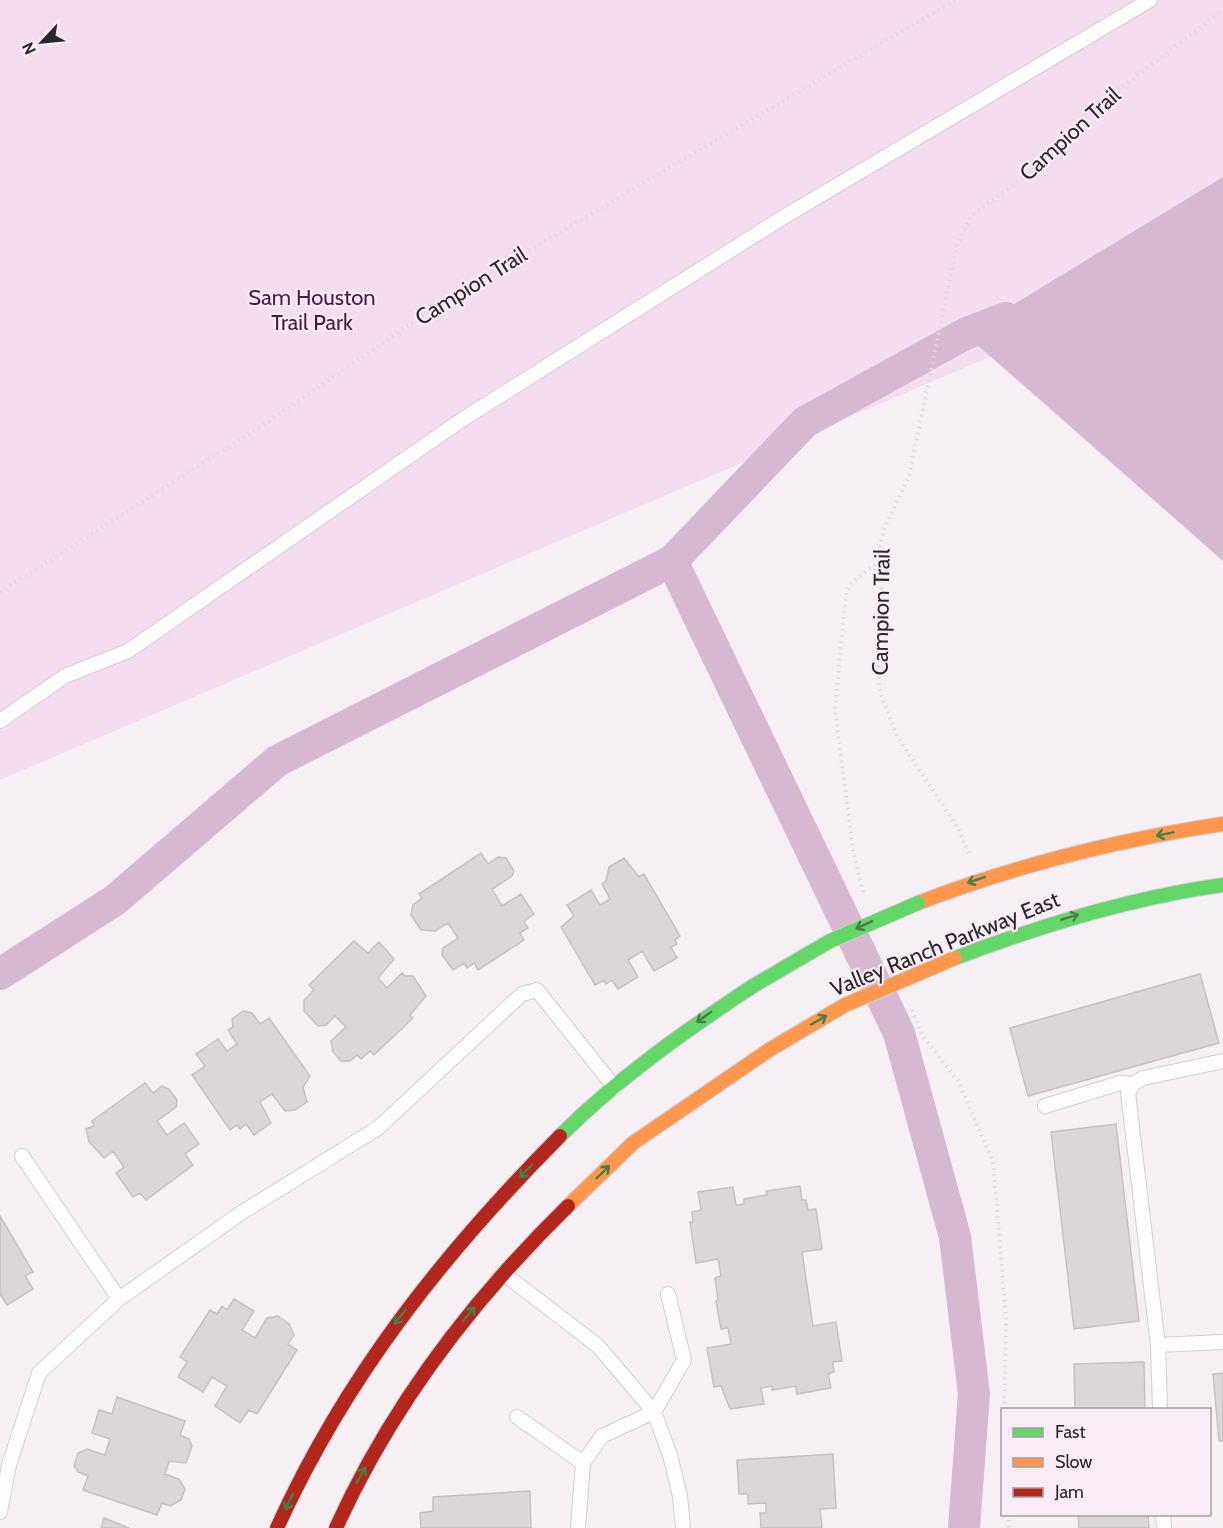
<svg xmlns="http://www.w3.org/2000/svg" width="1223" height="1528" font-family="Cabin,sans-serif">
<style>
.green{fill:#f3ddee}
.water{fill:#d6b8d0}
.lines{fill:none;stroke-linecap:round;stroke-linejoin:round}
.canal{stroke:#d6b8d0;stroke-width:32}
.building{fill:#dbd6da;stroke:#c6c0c5;stroke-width:1.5}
.lane-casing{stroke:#d4ced3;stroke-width:16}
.fast-casing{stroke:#d4ced3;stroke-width:16}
.slow-casing{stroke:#d4ced3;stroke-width:16}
.jam-casing{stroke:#d4ced3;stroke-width:16}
.path{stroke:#dcdbdc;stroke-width:4;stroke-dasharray:1.5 4.5;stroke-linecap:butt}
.lane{stroke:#fefdfe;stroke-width:14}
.fast{stroke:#63d668;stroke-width:14}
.slow{stroke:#ff974d;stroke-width:14}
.jam{stroke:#b3261e;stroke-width:14}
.fast-bridge-casing{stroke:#d4ced3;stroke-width:16;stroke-linecap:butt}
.slow-bridge-casing{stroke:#d4ced3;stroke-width:16;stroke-linecap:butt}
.fast-bridge{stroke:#63d668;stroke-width:14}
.slow-bridge{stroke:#ff974d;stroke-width:14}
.oneway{stroke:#477e49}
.labels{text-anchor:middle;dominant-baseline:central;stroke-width:4.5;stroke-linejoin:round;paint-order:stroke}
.street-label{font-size:22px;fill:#2b262a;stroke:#faecf6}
.park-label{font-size:22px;fill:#4b1943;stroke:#faecf6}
</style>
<rect width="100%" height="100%" fill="#f6f0f5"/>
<!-- green -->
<path class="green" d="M0 0H1223V257L0 780Z"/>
<!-- water -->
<path class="water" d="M1223 177V561L965 334Z"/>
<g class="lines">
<!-- canal -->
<path class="canal" d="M672 561 899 1033 955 1237 974 1394 964 1528
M0 974 115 900 277 761 672 561 805 422 965 334 1006 318"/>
</g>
<!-- building -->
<path class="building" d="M481 853 488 864 498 857 506 858 514 871 512 876 492 889 502 906 521 894 534 914 524 921 528 928 520 933 524 940 478 970 474 963 467 968 464 963 453 970 442 955 443 948 458 938 448 923 435 931 421 930 411 915 413 905 422 898 419 894Z
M624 858 639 877 644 874 680 936 675 940 677 944 671 947 677 958 654 971 642 951 628 960 638 977 618 989 612 980 606 984 604 980 595 985 561 927 574 916 567 905 591 890 600 905 610 899 602 884 606 881 609 867Z
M354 941 368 953 379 942 394 959 378 978 387 988 402 973 405 976H413L426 996 410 1015 413 1018 374 1055 370 1051 361 1059 357 1055 350 1061H341L333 1052 331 1041 346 1027 335 1016 326 1025 318 1026 304 1011V1000L314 990 309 985Z
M1200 974 1219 1043 1028 1096 1010 1028Z
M243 1011 252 1013 260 1024 269 1018 310 1076 303 1087 307 1102 295 1110 285 1111 272 1094 260 1102 271 1123 254 1135 246 1124 240 1129 237 1125 230 1130 192 1075 205 1066 196 1054 218 1039 227 1051 237 1044 228 1030 233 1027 232 1019Z
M145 1083 153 1093 162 1086 169 1089 177 1100 176 1107 157 1121 167 1135 184 1123 199 1144 185 1154 193 1165 146 1200 140 1193 133 1197 116 1173 124 1167 113 1151 104 1158 89 1142 86 1129 94 1126 92 1121Z
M1116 1124 1139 1321 1074 1329 1051 1132Z
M800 1186 802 1200H806L808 1210 816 1209 822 1249 802 1252 813 1326 836 1322 842 1361 833 1362 834 1372 828 1374 831 1388 797 1394 796 1386 772 1390V1386L761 1388 764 1404 730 1409 721 1386 714 1387 707 1348 731 1344 728 1328 721 1329 716 1301 718 1300 715 1278 721 1276 718 1259 696 1263 690 1222H693L692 1212 701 1210 698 1192 733 1187 736 1205 744 1204V1199L767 1195 766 1191Z
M0 1216 33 1272 25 1276 33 1289 7 1305 0 1294Z
M234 1299 254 1311 242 1330 255 1338 267 1318 278 1316 289 1324 294 1335 288 1344 297 1350 257 1414 249 1410 240 1423 215 1406 227 1386 212 1377 203 1392 178 1377 187 1362 180 1357 210 1310 217 1314 222 1306 227 1310Z
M1144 1362 1145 1410H1075L1074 1364Z
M1223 1373V1441H1219L1213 1374Z
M117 1397 185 1421 180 1435 189 1439 192 1446 186 1463 169 1461 165 1474 179 1479 185 1489 181 1500 170 1506 162 1503 157 1515 83 1490 88 1476 78 1472 74 1466 78 1453 87 1449 105 1455 110 1439 92 1433 99 1410 112 1414Z
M833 1454 836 1508 820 1509 822 1528H761L760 1513H766V1503L748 1504V1494H739L737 1460Z
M530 1491 531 1528H421L420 1513 433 1511V1497Z
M1078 1514H1148L1149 1528H1079Z
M104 1518 129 1528H101Z"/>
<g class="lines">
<defs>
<path id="lane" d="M0 721 65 676 128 651 463 419 782 218 1150 0
M1045 1106 1120 1083 1133 1084
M22 1156 119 1299
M503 1273 598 1346 654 1412 670 1455 680 1496 683 1528
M1158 1345 1223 1342
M1160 1410 1158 1345 1128 1093 1133 1084 1143 1078 1223 1061
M517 1417 583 1463
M0 1512 9 1465 39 1373 119 1299 241 1213 378 1128 522 994 537 990 615 1088
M1163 1514 1164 1528
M578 1528 583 1463 602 1436 654 1412 684 1360 668 1294"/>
<path id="fast" d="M955 958C1042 925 1130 898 1223 885
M560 1136C618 1078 685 1031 753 986"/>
<path id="slow" d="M918 903C1017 865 1118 840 1223 824
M568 1206 633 1143 769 1050"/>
<path id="jam" d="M277 1528C346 1376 443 1254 560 1136
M336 1528C391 1406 473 1299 568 1206"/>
</defs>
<!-- lane casing -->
<use href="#lane" class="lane-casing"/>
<!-- fast casing -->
<use href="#fast" class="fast-casing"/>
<!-- slow casing -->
<use href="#slow" class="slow-casing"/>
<!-- jam casing -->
<use href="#jam" class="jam-casing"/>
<!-- path -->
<path class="path" d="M0 592 257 429 451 296 955 0
M969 853 958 828 897 736 880 692 878 669 882 617 880 546 884 529 909 476 957 245 972 215 1048 159 1080 120 1096 107 1223 10
M863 892 853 850 835 710 846 593 851 583 878 562
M912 1010 922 1035 958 1081 993 1161 1006 1318 1004 1410
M1008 1514 1009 1528"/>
<!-- lane -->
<use href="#lane" class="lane"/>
<!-- fast -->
<use href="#fast" class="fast"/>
<!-- slow -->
<use href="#slow" class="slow"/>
<!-- jam -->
<use href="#jam" class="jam"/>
<defs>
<path id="fast-bridge" d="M753 986 830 941 918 903"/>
<path id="slow-bridge" d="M769 1050 845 1005 955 958"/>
</defs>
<!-- fast-bridge casing -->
<use href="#fast-bridge" class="fast-bridge-casing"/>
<!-- slow-bridge casing -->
<use href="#slow-bridge" class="slow-bridge-casing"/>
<!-- fast-bridge -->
<use href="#fast-bridge" class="fast-bridge"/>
<!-- slow-bridge -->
<use href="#slow-bridge" class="slow-bridge"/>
</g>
<!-- one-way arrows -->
<defs><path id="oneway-shaft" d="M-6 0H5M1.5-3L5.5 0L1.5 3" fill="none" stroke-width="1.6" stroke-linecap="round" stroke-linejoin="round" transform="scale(1.5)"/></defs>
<g class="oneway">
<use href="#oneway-shaft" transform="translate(1165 834) rotate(168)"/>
<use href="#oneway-shaft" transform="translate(976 880) rotate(161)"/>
<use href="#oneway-shaft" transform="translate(1070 917) rotate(-17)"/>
<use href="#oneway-shaft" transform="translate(864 925) rotate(155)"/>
<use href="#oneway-shaft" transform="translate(704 1017) rotate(144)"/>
<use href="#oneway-shaft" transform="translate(819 1020) rotate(-30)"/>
<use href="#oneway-shaft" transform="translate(526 1171) rotate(134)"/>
<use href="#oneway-shaft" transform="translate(603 1172) rotate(-44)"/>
<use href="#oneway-shaft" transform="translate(469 1314) rotate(-50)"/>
<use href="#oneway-shaft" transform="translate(400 1317) rotate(129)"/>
<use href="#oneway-shaft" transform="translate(361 1475) rotate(-60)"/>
<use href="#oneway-shaft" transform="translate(289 1502) rotate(115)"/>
</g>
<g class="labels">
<!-- street labels -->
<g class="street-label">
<text transform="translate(1070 134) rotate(-42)">Campion Trail</text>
<text transform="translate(471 286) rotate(-32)">Campion Trail</text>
<text transform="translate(881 612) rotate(-89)">Campion Trail</text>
<text transform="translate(945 944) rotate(-22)">Valley Ranch Parkway East</text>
</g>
<!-- park labels -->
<g class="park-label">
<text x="312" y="297">Sam Houston<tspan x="312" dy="25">Trail Park</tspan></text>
</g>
</g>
<!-- legend -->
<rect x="1001" y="1408" width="210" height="108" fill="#faecf6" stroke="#a79da4" stroke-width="1.5"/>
<rect x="1013" y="1428" width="30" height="9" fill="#63d668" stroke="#a79da4" stroke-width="1.5"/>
<text x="1055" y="1438" font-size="18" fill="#2b262a">Fast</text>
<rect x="1013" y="1458" width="30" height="9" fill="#ff974d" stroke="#a79da4" stroke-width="1.5"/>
<text x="1055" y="1468" font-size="18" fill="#2b262a">Slow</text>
<rect x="1013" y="1488" width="30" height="9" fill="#b3261e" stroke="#a79da4" stroke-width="1.5"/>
<text x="1055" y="1498" font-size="18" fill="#2b262a">Jam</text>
<!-- north arrow -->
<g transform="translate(42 42) rotate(244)" stroke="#faecf6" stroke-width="4.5" paint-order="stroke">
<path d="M0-4.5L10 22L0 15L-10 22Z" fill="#2b262a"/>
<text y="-9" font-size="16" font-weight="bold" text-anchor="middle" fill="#2b262a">N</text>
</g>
</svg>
